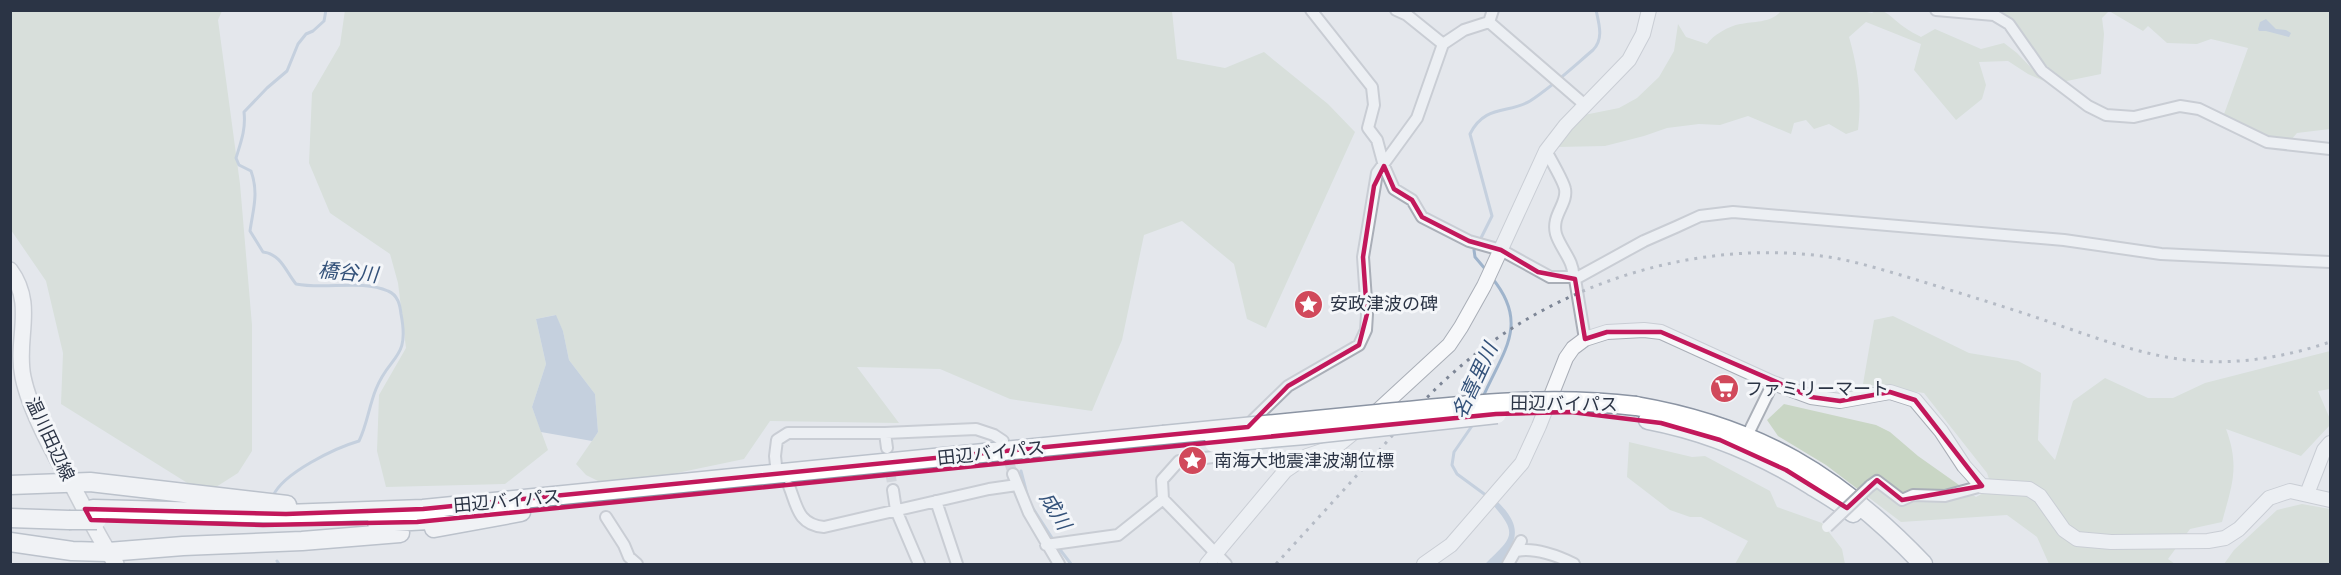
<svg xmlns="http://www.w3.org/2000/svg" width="2341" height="575" font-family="Jost,'Noto Sans JP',sans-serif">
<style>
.green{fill:#c9d6c5}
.water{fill:#9fb4cc}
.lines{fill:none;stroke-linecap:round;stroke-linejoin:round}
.stream{stroke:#9fb4cc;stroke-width:3}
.minor-tunnel{stroke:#bfc3cb;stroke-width:10;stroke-dasharray:10 5;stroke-linecap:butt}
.minor-casing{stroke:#a9aeb7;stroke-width:14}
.tertiary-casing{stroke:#a9aeb7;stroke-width:16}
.secondary-casing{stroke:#a9aeb7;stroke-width:18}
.trunk-casing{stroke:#8b94a3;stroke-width:21}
.minor{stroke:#f7f8fa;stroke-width:10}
.tertiary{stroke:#f7f8fa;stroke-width:14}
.secondary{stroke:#fff;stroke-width:15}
.trunk{stroke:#fff;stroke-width:18}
.rail{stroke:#7d8696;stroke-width:3;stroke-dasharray:3 6;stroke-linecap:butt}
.minor-bridge-casing{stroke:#a9aeb7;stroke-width:14;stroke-linecap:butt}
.trunk-bridge-casing{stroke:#8b94a3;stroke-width:21;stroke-linecap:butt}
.minor-bridge{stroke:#f7f8fa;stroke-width:10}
.trunk-bridge{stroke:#fff;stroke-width:18}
.marked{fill:none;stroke:#c2185b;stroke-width:4.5;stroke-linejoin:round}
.labels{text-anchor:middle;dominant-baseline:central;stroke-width:6;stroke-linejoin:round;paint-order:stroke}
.poi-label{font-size:18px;fill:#2b3445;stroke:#f4f6f9;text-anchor:start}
.street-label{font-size:18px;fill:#2b3445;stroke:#f4f6f9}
.water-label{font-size:20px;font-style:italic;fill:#34527a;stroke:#f4f6f9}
</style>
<rect width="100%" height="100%" fill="#e4e7ec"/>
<!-- green -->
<path class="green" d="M345 10 1172 11 1177 59 1225 68 1264 52 1328 104 1355 132 1266 328 1247 319 1234 264 1182 221 1144 235 1122 340 1092 411 1010 399 940 369 857 367 899 423 770 421 744 459 610 487 586 475 576 464 598 432 595 394 569 360 563 331 555 315 536 319 546 364 532 407 548 450 505 484 386 487 377 451 379 395 406 348 398 283 390 254 330 213 309 163 312 93 340 45Z
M1856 10 1872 13C1884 5 1894 21 1904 27 1909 31 1916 34 1921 37L1935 29 1981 49 2004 43 2017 53 2044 81 2028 74 2008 61 1979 62 1986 85 1982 99 1956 120 1914 70 1921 44 1866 22 1849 37C1858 68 1862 98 1858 130L1846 134 1829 124 1814 129 1806 120 1794 123 1791 134 1748 116 1720 125 1699 124 1667 128 1644 136 1605 146 1557 147 1584 115 1619 108 1637 98 1659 77 1674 51 1678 24 1686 37 1707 44C1713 35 1729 26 1740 24 1754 21 1771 23 1781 11Z
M10 11H222L218 20 240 184 252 325V451L238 473 205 494 61 404 63 353 46 281 11 230Z
M1994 11H2109L2102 18 2104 34 2101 74 2062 82 2039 58 2014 21Z
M2109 11H2330V129L2297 133 2291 140 2269 137 2223 117 2248 48 2211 39 2197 44 2167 43 2148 26 2143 31Z
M1893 316 1969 353 2018 361 2041 373 2038 440 2055 460 2073 401 2105 378 2148 398H2173L2205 383 2330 351V389L2318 391 2330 419V425L2301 456 2226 429C2240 467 2232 485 2222 522L2190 529 2168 559 2175 564H2049L2037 537 2007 515 1901 522 1826 465 1778 436 1767 420 1784 404 1876 425 1890 432 1918 456 1976 497 1992 488 1987 473 1924 393 1863 384 1874 320Z
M1629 442 1692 457 1705 456 1770 491 1777 507 1822 523 1842 549 1845 564H1735L1748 541 1701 517H1690L1670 510 1627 477Z
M2302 504 2330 509V564H2224L2234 550 2277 510Z"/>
<!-- water -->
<path class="water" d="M2266 19 2276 29 2286 30 2291 33 2289 37 2266 31H2259L2258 29 2260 22Z
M556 315 563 331 569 360 595 394 598 432 592 441 541 432 532 407 546 364 536 319Z
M1496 500C1511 515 1523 530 1508 551L1509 556 1502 564H1485C1511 538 1520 535 1492 504Z"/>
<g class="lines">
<!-- stream -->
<path class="stream" d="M1480 240 1492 216 1470 134C1485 104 1509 114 1530 101 1553 86 1573 67 1593 50 1604 39 1599 24 1596 10
M1476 246 1474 250 1475 257 1486 270
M1483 397C1503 351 1530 324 1492 278
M1474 423 1454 452 1452 465 1457 474 1487 496
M1021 471 1028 498
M273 496C283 473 335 448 359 441 367 425 369 406 376 389 390 354 410 360 401 314 400 305 398 295 388 291 361 279 326 290 296 284 286 272 281 254 263 252L250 231C253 210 259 193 251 171L239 165 236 158C241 142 246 129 244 112L267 88 287 71 298 44 306 34 313 31 324 21 326 10
M1032 507 1054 541
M1058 547 1071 564
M277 561 279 564"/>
<!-- minor-tunnel -->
<path class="minor-tunnel" d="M1004 447 1013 474
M888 457 893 490"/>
<defs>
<path id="minor" d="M1311 10 1372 87 1374 105 1368 128 1377 140 1384 166 1394 189 1412 200 1422 217 1469 241 1501 250 1550 277H1573L1575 279 1585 339
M1396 10 1407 15 1443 44
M1936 10 1994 15 2009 24 2042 71 2088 106 2106 115 2134 117 2180 106 2199 109 2267 142 2330 149
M1489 22 1493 10
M1546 151C1550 158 1564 183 1565 189 1568 204 1551 215 1556 234 1560 248 1575 262 1573 277
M1575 279 1644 241 1676 227 1700 216 1733 212 2064 240 2161 254 2330 262
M1248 427 1253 420 1288 386 1359 345 1366 330 1367 314 1363 257 1377 173 1417 118 1443 44 1464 30 1489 22 1585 105
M885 433 887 448
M1745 440 1773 383
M1013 474 1029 513 1059 564
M777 475 775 456 777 440 788 433H885L976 429 994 435 1003 441
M789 486C797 506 798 525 824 527L989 489 1017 485
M1870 486 1877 481 1902 500 1913 495 1945 496 1982 486
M893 490 896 510 919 564
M936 501 957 564
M606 517 624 545 629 557 637 564
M1046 545 1118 535 1163 499
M1517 551C1533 547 1559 556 1574 564
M1226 564 1163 499 1162 480 1179 461 1222 456 1231 452 1239 440
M1508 564 1521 541"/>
<path id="tertiary" d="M1372 416 1449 345 1461 327 1484 286 1546 151 1566 125 1629 60 1643 34 1649 10
M2307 494 2324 450 2330 443
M1207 564 1285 471 1307 456 1337 446 1358 429
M1424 564 1451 545 1522 463 1539 426 1566 358 1573 348 1585 339 1607 332 1644 330 1661 332 1773 383 1811 397 1840 401 1890 392 1915 400 1941 431 1964 466 1982 486 2029 489 2040 496 2064 530 2077 539 2111 542 2208 541 2225 538 2239 529 2269 498 2290 491 2330 500"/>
<path id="secondary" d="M10 270C36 305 15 339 23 377 30 411 54 454 72 485 86 511 99 539 116 564"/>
<path id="trunk" d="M1636 406C1758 427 1839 476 1923 564
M1648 420C1706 431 1761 454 1811 485 1825 494 1840 502 1853 513
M10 485 90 482 287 505
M93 509 286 514 423 509 1163 435
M10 518 69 520
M377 523 445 519
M434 528 521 512
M10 542 72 551 108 552 183 546 302 541 400 533"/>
</defs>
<!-- minor casing -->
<use href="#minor" class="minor-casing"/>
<!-- tertiary casing -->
<use href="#tertiary" class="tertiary-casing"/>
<!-- secondary casing -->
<use href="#secondary" class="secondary-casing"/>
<!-- trunk casing -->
<use href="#trunk" class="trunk-casing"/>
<!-- minor -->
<use href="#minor" class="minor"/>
<!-- tertiary -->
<use href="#tertiary" class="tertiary"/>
<!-- secondary -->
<use href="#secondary" class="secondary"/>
<!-- trunk -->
<use href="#trunk" class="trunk"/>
<!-- rail -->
<path class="rail" d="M1276 564C1309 528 1343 491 1376 454 1401 426 1425 397 1454 372 1554 283 1701 236 1835 258 1866 264 1897 274 1927 283 1963 294 1999 305 2035 317 2080 332 2125 350 2172 358 2225 367 2280 359 2330 342"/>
<defs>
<path id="minor-bridge" d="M1827 527 1870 486"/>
<path id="trunk-bridge" d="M1163 435C1234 428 1306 421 1377 414 1464 405 1549 395 1636 406
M1214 443 1305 435 1497 414
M69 520H97"/>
</defs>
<!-- minor-bridge casing -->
<use href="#minor-bridge" class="minor-bridge-casing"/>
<!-- trunk-bridge casing -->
<use href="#trunk-bridge" class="trunk-bridge-casing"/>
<!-- minor-bridge -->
<use href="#minor-bridge" class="minor-bridge"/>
<!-- trunk-bridge -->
<use href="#trunk-bridge" class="trunk-bridge"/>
</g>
<!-- marked area -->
<path d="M0 0H2341V575H0ZM1384 166 1394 189 1412 200 1422 217 1469 241 1501 250 1538 272 1575 279 1585 339 1607 332H1661L1811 397 1840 401 1890 392 1915 400 1982 486 1902 500 1877 480 1847 508 1786 470 1720 440 1661 423 1571 412 1496 414 417 522 263 525 91 520 85 509 286 514 423 509 1248 427 1288 386 1359 345 1367 314 1363 257 1374 186Z" fill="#e4e7ec" fill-opacity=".55" fill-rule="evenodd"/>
<path class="marked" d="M1384 166 1394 189 1412 200 1422 217 1469 241 1501 250 1538 272 1575 279 1585 339 1607 332H1661L1811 397 1840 401 1890 392 1915 400 1982 486 1902 500 1877 480 1847 508 1786 470 1720 440 1661 423 1571 412 1496 414 417 522 263 525 91 520 85 509 286 514 423 509 1248 427 1288 386 1359 345 1367 314 1363 257 1374 186Z"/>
<!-- icons -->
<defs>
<symbol id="sight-disc" viewBox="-11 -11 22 22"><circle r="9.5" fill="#d1495b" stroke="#f4f6f9"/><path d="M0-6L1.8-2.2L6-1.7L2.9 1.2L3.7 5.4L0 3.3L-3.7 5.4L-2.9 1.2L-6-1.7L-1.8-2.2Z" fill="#fff"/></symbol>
<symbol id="supermarket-disc" viewBox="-11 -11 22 22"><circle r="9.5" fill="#d1495b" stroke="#f4f6f9"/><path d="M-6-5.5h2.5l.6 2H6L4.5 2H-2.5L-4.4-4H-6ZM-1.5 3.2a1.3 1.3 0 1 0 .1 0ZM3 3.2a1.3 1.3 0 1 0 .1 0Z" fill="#fff"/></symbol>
</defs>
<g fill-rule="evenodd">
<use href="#sight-disc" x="1292" y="288" width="33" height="33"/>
<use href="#supermarket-disc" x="1708" y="372" width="33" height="33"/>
<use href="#sight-disc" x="1176" y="444" width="33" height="33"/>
</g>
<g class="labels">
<!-- poi labels -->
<g class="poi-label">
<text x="1330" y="304">安政津波の碑</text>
<text x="1745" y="389">ファミリーマート</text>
<text x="1214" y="461">南海大地震津波潮位標</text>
</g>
<!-- street labels -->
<g class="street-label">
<text transform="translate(1564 404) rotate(1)">田辺バイパス</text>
<text transform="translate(50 439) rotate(65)">温川田辺線</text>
<text transform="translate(991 453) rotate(-6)">田辺バイパス</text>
<text transform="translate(507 501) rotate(-5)">田辺バイパス</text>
</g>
<!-- water labels -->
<g class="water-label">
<text transform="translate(348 273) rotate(5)">橋谷川</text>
<text transform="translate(1475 381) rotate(-65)">名喜里川</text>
<text transform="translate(1055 511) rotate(59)">成川</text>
</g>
</g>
<!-- border -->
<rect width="2341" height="575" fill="none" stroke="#2b3445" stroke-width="24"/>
</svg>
